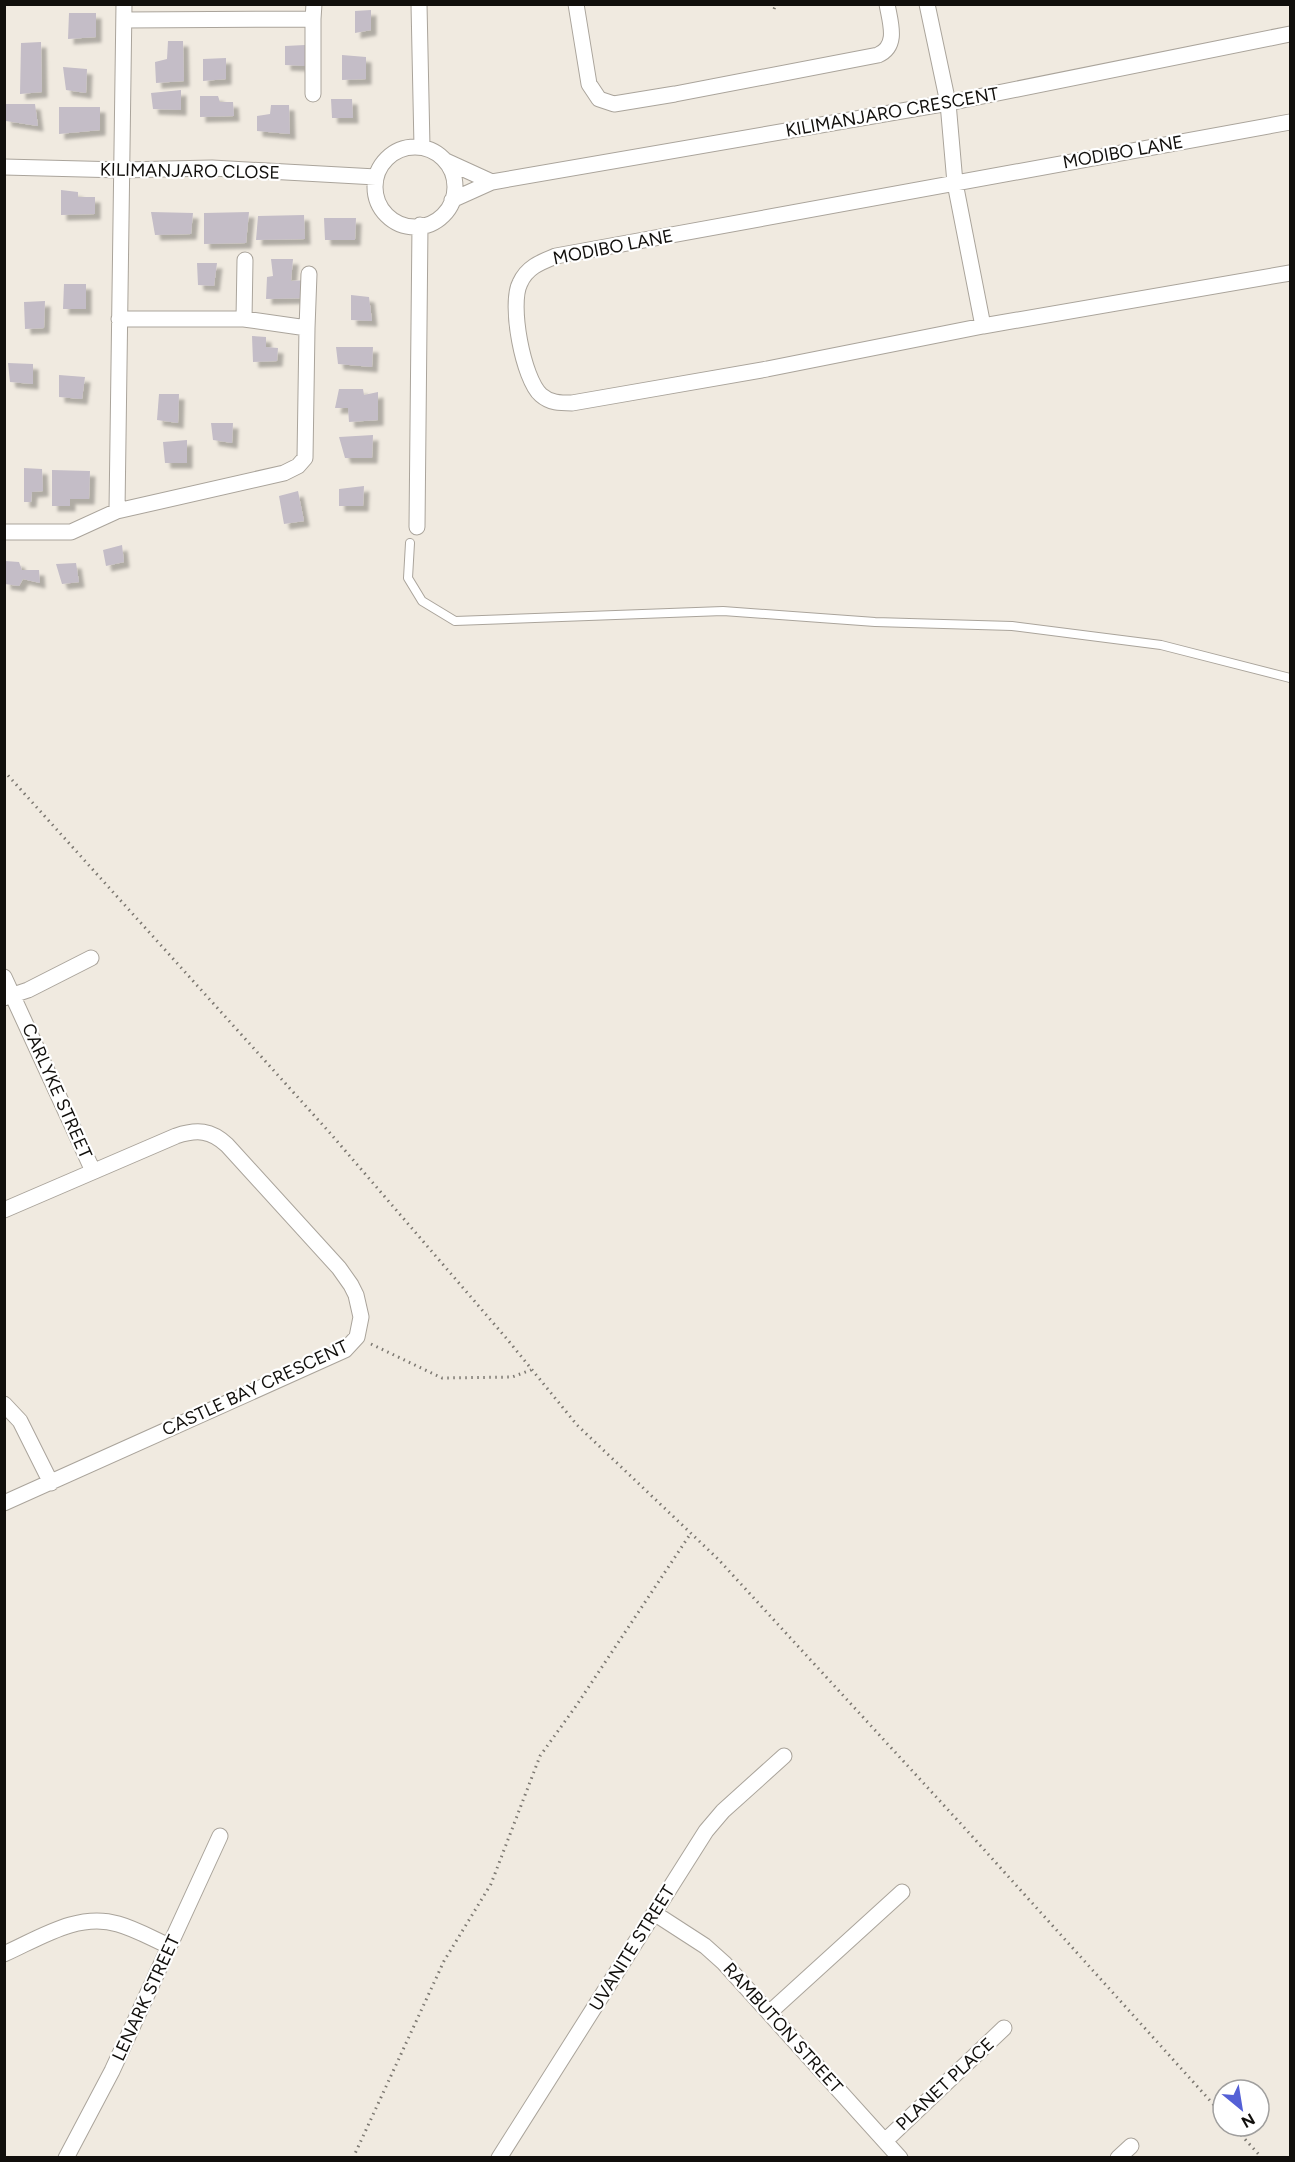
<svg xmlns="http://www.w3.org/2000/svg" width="1295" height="2162" font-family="Figtree,sans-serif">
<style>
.building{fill:#c4bdc7;filter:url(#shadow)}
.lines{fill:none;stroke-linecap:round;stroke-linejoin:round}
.service-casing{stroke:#aaa49b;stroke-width:10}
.minor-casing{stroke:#aaa49b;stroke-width:17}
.path{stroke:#7c7871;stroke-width:3;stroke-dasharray:1.5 4.5;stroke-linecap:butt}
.service{stroke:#fff;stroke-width:8}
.minor{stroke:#fff;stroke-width:15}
.labels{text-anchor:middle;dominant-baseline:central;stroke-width:4.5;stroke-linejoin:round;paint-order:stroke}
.street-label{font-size:18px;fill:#110f0c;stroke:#fff}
</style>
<defs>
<filter id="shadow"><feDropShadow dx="5.5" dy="5.5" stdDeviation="1.5" flood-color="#0004"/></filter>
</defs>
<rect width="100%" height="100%" fill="#f0eae0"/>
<!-- building -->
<path class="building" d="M371 10V30L355 33V11Z
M69 13H96V37L68 39Z
M168 41H183L184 81 156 83 155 62 167 59Z
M41 42 42 92 20 94 21 43Z
M305 45 306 66 285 65V46Z
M342 55 366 57V79L342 80Z
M226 58V79L203 81V59Z
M63 67 87 69 86 93 66 90Z
M181 90V110L153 109 151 93Z
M200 96H218L220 102H233L234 116 200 117Z
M331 99H352L353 118H332Z
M5 104H35L38 126 6 121Z
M271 105H289L290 134 257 131V116L270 114Z
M59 107H100V130L59 134Z
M61 190 78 192V197H95V214L61 215Z
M151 212 193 213 191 234 155 235Z
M249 212 246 243 204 244V213Z
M304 215 305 239 256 240 258 216Z
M324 218H356L355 240H325Z
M271 259H293L291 281 307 280V298L266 299 267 277 273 276Z
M197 263H217L214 286 198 285Z
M64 284H86V309H63Z
M351 295 369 297 372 321 351 320Z
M45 301 44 328 25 329 24 302Z
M252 336 266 337V347L278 348 277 361 253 362Z
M336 347H373L372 367 338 364Z
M8 363 33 364V384L10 382Z
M59 375 85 377 82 399 59 397Z
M339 389H363L364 395 378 392V420L349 422 348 408H335Z
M159 394H179L178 423 157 420Z
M211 423H233L232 443 213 440Z
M373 435 372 458H345L339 437Z
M187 440V463H165L163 442Z
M24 468 42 469 43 491 32 492 31 502H24Z
M52 470 90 471 89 499H70V506H52Z
M364 486 363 506H339V489Z
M298 491 304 521 284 524 279 496Z
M122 545 124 562 106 566 103 550Z
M5 561 19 562 22 570H39L40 583 23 579 19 586 5 584Z
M76 563 79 582 62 584 56 564Z"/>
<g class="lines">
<defs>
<path id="service" d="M410 543 408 578 422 601 455 621 723 611 875 622 1012 626 1161 645 1290 678"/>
<path id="minor" d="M419 4 422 147
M576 4 589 84 599 99 614 104 675 94 878 55C899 46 890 22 887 4
M927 4 948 103 955 183 983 326
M124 20 313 19 314 4
M313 94V19
M1290 122 556 256C541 262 527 267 520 283 509 304 523 379 541 395 550 403 560 403 572 403L767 369 983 326 1290 273
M375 187a40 40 0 1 1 80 0a40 40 0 1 1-80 0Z
M446 161 492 182
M4 167 122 170 212 168 376 177
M452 200 492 182 948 103 1290 34
M244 319 245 260
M307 328 309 274
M117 511 124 4
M417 527 420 225
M4 532H71L117 511 284 473 298 466 305 458 307 328 244 319H119
M4 977 93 1171
M4 998 28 990 91 958
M4 1210 176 1136C197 1129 211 1130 227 1145L339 1268 351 1285 356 1295 361 1317 357 1337 345 1350 4 1503
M4 1404 20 1421 51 1483
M654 1913 705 1946 724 1963 900 2158
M4 1954C40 1938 78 1912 118 1924 136 1929 153 1939 169 1946
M769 2013 902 1892
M885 2141 1004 2028
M66 2158 112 2071 220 1836
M499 2158 706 1831 723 1811 784 1756
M1118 2158 1131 2146"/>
</defs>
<!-- service casing -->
<use href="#service" class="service-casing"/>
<!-- minor casing -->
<use href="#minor" class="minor-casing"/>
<!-- path -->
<path class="path" d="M774 9 776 4
M4 771 330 1133 507 1339 577 1425 718 1559 961 1824 1223 2115
M371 1344 442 1378 512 1377 531 1370
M1233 2126 1262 2158
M353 2158 444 1961 491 1884 540 1756 576 1706 691 1533"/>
<!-- service -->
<use href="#service" class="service"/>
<!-- minor -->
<use href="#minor" class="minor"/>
</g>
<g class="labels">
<!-- street labels -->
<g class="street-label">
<text transform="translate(892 112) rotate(-10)">KILIMANJARO CRESCENT</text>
<text transform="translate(1123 152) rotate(-10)">MODIBO LANE</text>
<text transform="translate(190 171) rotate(1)">KILIMANJARO CLOSE</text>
<text transform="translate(613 247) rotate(-11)">MODIBO LANE</text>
<text transform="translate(57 1091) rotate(66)">CARLYKE STREET</text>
<text transform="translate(255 1388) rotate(-25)">CASTLE BAY CRESCENT</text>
<text transform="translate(632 1948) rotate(-58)">UVANITE STREET</text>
<text transform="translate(146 1998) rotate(-65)">LENARK STREET</text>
<text transform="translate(783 2028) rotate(48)">RAMBUTON STREET</text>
<text transform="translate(945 2084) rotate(-43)">PLANET PLACE</text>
</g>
</g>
<!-- border -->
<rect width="1295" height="2162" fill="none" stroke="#110f0c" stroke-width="12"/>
<!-- north arrow -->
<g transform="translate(1241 2108) rotate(150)"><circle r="28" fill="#ffffff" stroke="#a09f9e" stroke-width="1.5"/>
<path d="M0-4.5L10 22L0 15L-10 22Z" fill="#5460d6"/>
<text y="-9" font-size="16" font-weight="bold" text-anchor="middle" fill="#110f0c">N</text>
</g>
</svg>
